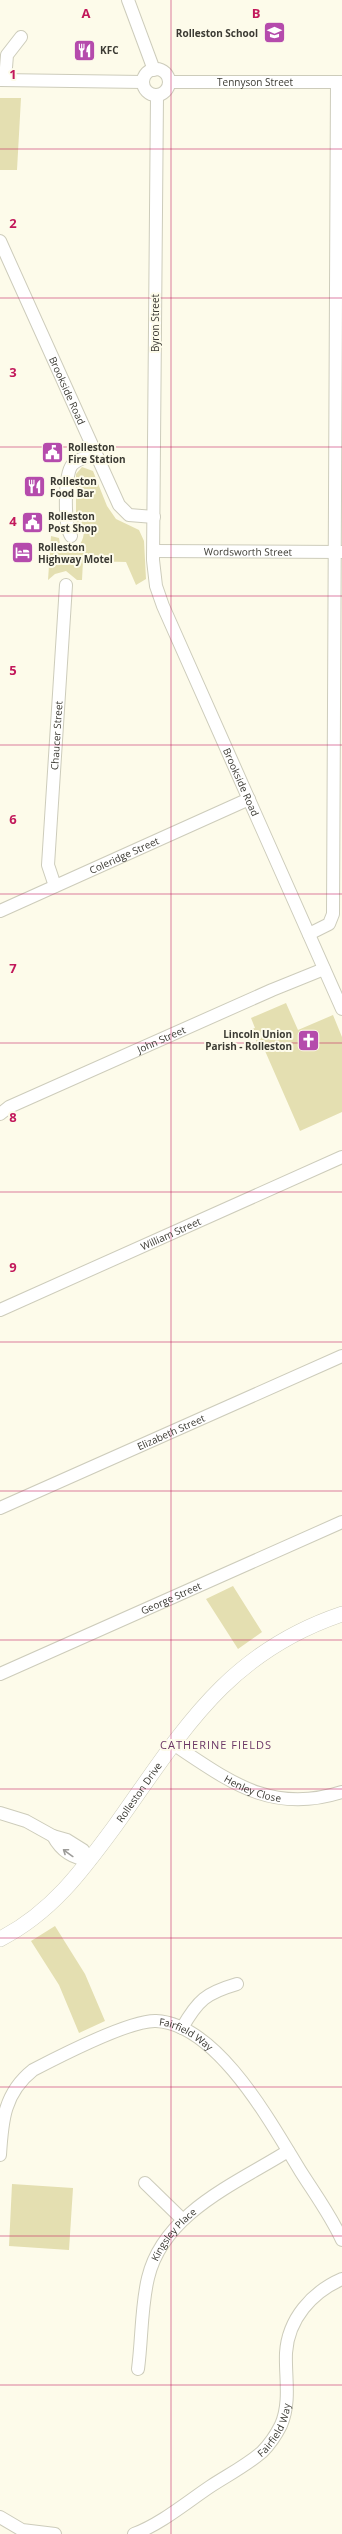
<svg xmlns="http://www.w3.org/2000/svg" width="342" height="2534" font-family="'Open Sans',sans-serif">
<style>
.green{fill:#e4dfb1}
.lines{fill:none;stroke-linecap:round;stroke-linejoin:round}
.minor-casing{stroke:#cdccbb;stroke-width:14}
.major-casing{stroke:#cdccbb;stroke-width:16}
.minor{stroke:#fff;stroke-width:12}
.major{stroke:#fff;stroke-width:15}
.oneway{stroke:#9d9c99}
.grid{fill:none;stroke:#c2185b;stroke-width:1;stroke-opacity:0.55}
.labels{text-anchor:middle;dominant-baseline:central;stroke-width:4;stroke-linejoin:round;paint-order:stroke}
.poi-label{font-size:10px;font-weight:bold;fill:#3b3a33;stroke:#fdfbea;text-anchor:start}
.street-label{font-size:10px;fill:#3b3a33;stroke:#fdfbea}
.neighbourhood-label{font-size:11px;letter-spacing:1px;fill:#6b3665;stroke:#fdfbea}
.grid-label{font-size:13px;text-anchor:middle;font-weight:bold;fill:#c2185b;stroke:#fdfbea;stroke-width:4;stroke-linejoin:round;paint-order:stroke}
</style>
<rect width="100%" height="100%" fill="#fdfbea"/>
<!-- green -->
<path class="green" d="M0 98H21L17 170H0Z
M82 467 93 471 107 506 116 519 139 530 144 541 146 579 136 585 126 562 83 561 82 580H77L66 571 55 574 48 580 51 536 59 538 60 544C73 554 84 546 84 530L76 525V474Z
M286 1003 298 1030 333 1015 342 1037V1112L300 1131 262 1044 258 1045 251 1029 255 1028 251 1018Z
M233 1586 262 1632 238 1649 206 1599Z
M55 1926 85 1974 105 2021 79 2033 59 1985 31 1941Z
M12 2184 73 2188 69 2250 9 2246Z"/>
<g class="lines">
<defs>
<g id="minor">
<path d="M128 0 154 70"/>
<circle cx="156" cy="82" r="13"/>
<path d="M0 80 143 82"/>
<path d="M5 80 7 55 21 37"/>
<path id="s1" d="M169 82H342"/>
<path id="s2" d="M157 95 153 560 156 586 163 606 342 1009"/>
<path id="s3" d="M0 241 119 505 129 515 154 517"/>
<path d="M71 536C64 526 64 475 72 465 77 459 88 457 95 453"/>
<path id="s4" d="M154 551 342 552"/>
<path id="s5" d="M55 886 48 865 66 585"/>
<path id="s6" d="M0 911 249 799"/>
<path d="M309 934 329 924 333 914 337 82"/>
<path id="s7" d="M0 1114 9 1107 272 990 324 969"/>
<path id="s8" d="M0 1310 342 1157"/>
<path id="s9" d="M0 1508 342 1356"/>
<path id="s10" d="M0 1674 342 1522"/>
<path id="s11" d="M173 1744C229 1781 271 1815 342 1792"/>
<path d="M0 1813 26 1821 53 1836 67 1840 83 1850 90 1860"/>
<path d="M53 1836C61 1851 73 1859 90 1860"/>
<path d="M182 2028C198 2000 206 1993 237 1984"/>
<path id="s12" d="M0 2155C2 2121 4 2093 33 2070 58 2057 130 2020 156 2021 218 2024 272 2125 301 2172 315 2194 331 2216 342 2240"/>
<path d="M145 2183 182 2219"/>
<path id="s13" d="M138 2369C142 2339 141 2307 148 2278 163 2213 237 2183 288 2151"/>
<path d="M0 2517 22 2530 55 2534"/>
<path id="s14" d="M134 2534C161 2524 187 2502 211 2486 228 2475 247 2465 262 2452 270 2444 276 2435 281 2425 291 2402 285 2376 286 2353 288 2319 312 2292 342 2279"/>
</g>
<g id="major">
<path id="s15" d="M0 1939C51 1913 82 1871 115 1826 182 1732 226 1653 342 1614"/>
</g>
</defs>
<!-- minor casing -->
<use href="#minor" class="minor-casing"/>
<!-- major casing -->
<use href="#major" class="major-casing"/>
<!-- minor -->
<use href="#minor" class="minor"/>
<!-- major -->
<use href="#major" class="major"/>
</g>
<!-- one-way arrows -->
<defs><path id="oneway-shaft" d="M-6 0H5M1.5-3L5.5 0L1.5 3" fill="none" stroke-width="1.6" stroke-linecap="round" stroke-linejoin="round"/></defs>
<use class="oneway" href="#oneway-shaft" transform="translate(68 1853) rotate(-144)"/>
<!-- grid -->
<path class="grid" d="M171 0V2534M0 149H342M0 298H342M0 447H342M0 596H342M0 745H342M0 894H342M0 1043H342M0 1192H342M0 1342H342M0 1491H342M0 1640H342M0 1789H342M0 1938H342M0 2087H342M0 2236H342M0 2385H342"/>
<!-- icons -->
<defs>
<symbol id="school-square" viewBox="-11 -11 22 22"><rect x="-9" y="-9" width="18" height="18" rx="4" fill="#b54bac" stroke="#fdfbea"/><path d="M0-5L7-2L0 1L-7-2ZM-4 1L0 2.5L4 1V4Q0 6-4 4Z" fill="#fff"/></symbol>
<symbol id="restaurant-square" viewBox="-11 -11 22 22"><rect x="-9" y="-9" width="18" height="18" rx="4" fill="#b54bac" stroke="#fdfbea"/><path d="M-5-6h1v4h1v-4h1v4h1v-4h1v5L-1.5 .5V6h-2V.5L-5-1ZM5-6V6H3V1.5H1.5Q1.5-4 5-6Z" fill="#fff"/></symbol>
<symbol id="civic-square" viewBox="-11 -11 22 22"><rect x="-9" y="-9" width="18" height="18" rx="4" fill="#b54bac" stroke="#fdfbea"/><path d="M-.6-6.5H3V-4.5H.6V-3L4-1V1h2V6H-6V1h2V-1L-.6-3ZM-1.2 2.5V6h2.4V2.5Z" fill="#fff"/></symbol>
<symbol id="hotel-square" viewBox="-11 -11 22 22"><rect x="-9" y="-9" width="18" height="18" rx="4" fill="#b54bac" stroke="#fdfbea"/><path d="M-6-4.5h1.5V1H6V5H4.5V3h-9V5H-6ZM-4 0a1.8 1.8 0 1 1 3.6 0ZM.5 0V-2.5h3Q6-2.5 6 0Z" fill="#fff"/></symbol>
<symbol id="church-square" viewBox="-11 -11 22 22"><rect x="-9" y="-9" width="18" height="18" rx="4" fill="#b54bac" stroke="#fdfbea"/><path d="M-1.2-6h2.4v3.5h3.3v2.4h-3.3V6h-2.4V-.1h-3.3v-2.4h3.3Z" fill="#fff"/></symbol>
</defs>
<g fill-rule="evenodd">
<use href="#school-square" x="262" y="20" width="25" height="25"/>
<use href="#restaurant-square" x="72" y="38" width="25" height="25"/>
<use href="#civic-square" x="40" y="440" width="25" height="25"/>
<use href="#restaurant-square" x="22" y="474" width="25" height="25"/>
<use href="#civic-square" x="20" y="510" width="25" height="25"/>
<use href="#hotel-square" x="10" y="540" width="25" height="25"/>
<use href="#church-square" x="296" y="1028" width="25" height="25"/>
</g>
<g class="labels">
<!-- poi labels -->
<g class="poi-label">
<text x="258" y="33" text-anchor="end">Rolleston School</text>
<text x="100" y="50">KFC</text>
<text x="68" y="447">Rolleston<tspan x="68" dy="12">Fire Station</tspan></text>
<text x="50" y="481">Rolleston<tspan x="50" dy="12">Food Bar</tspan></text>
<text x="48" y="516">Rolleston<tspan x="48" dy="12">Post Shop</tspan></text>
<text x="38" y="547">Rolleston<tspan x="38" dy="12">Highway Motel</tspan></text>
<text x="292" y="1034" text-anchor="end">Lincoln Union<tspan x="292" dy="12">Parish - Rolleston</tspan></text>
</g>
<!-- street labels -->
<g class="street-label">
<text stroke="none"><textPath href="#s1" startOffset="86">Tennyson Street</textPath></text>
<text transform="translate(155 323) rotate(-90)">Byron Street</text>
<text stroke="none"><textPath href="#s3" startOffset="164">Brookside Road</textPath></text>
<text stroke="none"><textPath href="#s4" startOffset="94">Wordsworth Street</textPath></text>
<text stroke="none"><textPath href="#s5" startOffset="152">Chaucer Street</textPath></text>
<text stroke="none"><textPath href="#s2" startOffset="705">Brookside Road</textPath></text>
<text stroke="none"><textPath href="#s6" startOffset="136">Coleridge Street</textPath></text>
<text stroke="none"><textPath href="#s7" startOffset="178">John Street</textPath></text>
<text stroke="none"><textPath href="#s8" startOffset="187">William Street</textPath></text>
<text stroke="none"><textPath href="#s9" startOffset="187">Elizabeth Street</textPath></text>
<text stroke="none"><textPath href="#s10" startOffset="187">George Street</textPath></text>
<text stroke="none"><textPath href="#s11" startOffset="92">Henley Close</textPath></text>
<text stroke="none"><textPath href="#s15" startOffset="204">Rolleston Drive</textPath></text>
<text stroke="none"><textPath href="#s12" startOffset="261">Fairfield Way</textPath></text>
<text stroke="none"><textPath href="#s13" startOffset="143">Kingsley Place</textPath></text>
<text stroke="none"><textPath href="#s14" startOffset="178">Fairfield Way</textPath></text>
</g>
<!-- neighbourhood labels -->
<g class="neighbourhood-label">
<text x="216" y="1744">CATHERINE FIELDS</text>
</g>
</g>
<g class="grid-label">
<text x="86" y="18">A</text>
<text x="256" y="18">B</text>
<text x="13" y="79">1</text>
<text x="13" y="228">2</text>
<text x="13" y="377">3</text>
<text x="13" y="526">4</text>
<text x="13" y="675">5</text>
<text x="13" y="824">6</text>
<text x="13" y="973">7</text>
<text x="13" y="1122">8</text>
<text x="13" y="1272">9</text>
</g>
</svg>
